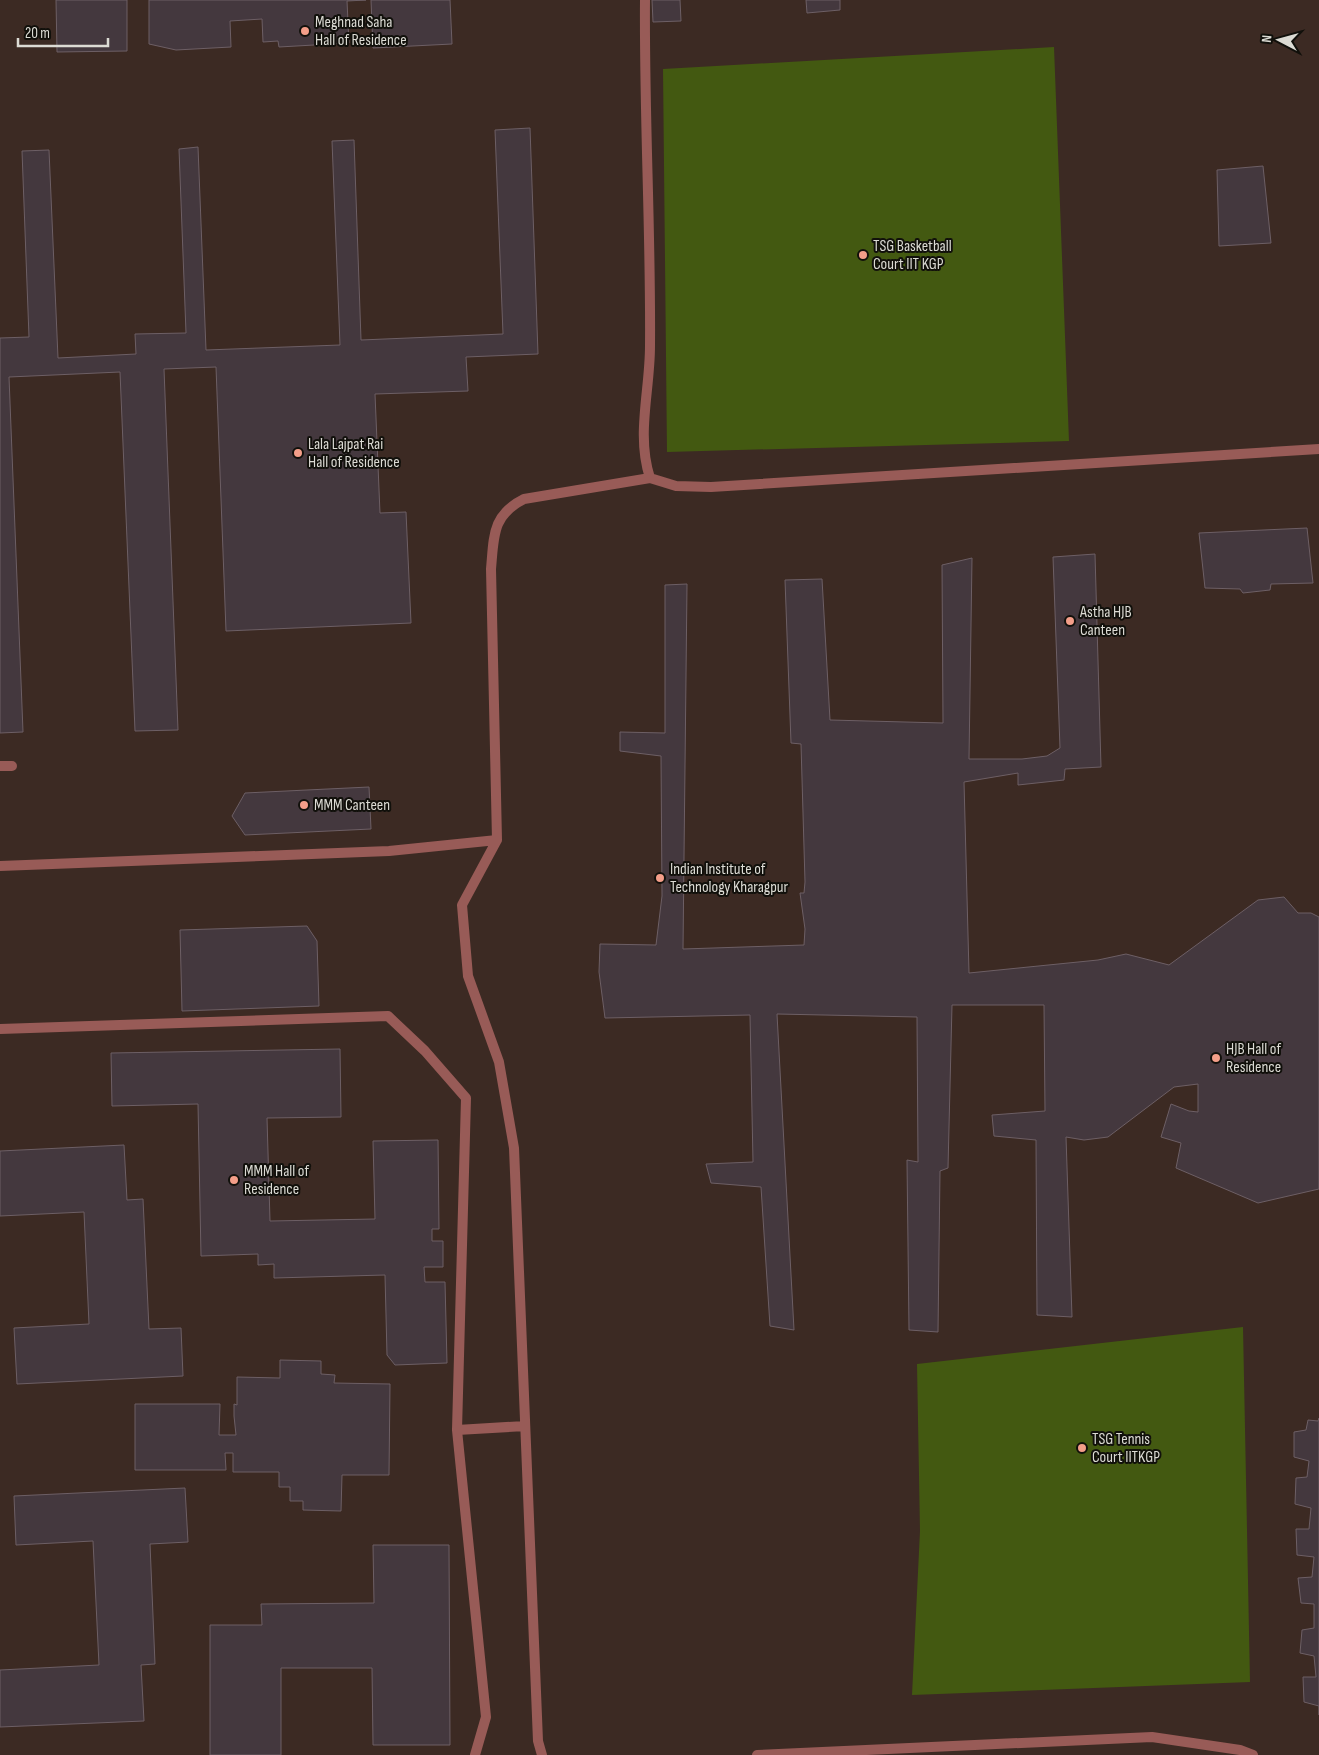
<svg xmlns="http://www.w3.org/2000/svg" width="1319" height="1755" font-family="'Sofia Sans Condensed',sans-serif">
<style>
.education{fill:#3c2a23}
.green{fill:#435911}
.building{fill:#44383e;stroke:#6d5f65}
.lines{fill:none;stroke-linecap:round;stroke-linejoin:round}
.service{stroke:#985b57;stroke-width:10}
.poi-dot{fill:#f49e89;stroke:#11100b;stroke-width:2}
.labels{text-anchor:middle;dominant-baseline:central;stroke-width:4;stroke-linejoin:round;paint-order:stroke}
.poi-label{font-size:16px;fill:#dcdbd4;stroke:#11100b;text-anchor:start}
</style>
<rect width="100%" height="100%" fill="#2a281c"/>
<!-- education -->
<path class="education" d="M0 0H1319V1755H0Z"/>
<!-- green -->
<path class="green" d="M1054 47 1069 441 667 452 663 69Z
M1243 1327 1250 1682 912 1695 920 1531 917 1364Z"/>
<!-- building -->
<path class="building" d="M56 0H127V51L57 52Z
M149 0H366L347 1 349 43 279 47 278 41 263 42 262 19 230 21 231 47 176 50 149 44Z
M371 0H450L452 44 373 48Z
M652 0H680L681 21 653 22Z
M806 0H840V10L807 13Z
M530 128 538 354 466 357 468 391 375 394 380 513 406 512 411 623 226 631 216 367 164 369 178 730 135 731 120 372 9 377 23 732 0 733V338L29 337 22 151 49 150 58 358 136 354 135 334 186 333 179 149 198 147 206 350 340 345 332 141 354 140 361 340 503 334 495 130Z
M1263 166 1271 243 1219 246 1217 170Z
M1307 528 1313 583 1271 584 1270 590 1243 593 1240 589 1205 588 1199 533Z
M1095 554 1101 767 1065 769 1064 780 1018 785V773L964 782 969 973 1098 960 1126 954 1169 965 1258 900 1284 897 1298 913H1311L1319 917V1189L1258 1203 1176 1168 1181 1143 1161 1137 1171 1104 1189 1111 1198 1112V1084L1174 1087 1108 1137 1084 1140 1066 1137 1072 1317 1037 1315 1036 1140 994 1136 992 1115 1045 1111 1044 1005H952L948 1168 940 1171 938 1332 909 1330 907 1160 918 1162 917 1017 777 1014 794 1330 770 1326 761 1187 711 1183 706 1164 753 1162 750 1015 605 1018 599 972 600 944 656 945 662 896 661 756 620 751V732L665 733V585L687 584 683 949 804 945 805 929 800 893H804L805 882 801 744 791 743 785 580 822 579 830 720 943 723 942 565 972 558 969 759H1022L1047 756 1060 748 1053 557Z
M369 787 371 829 245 835 232 816 245 793Z
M307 926 317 941 319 1006 182 1011 180 930Z
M340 1049 341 1117 267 1118 270 1221 375 1219 373 1141 438 1140 439 1229H432V1241H443V1267H424L425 1282H445L447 1363 395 1365 387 1355 385 1275 274 1278V1264L258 1265V1254L201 1256 198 1104 112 1106 111 1053Z
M124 1145 127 1200 143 1199 149 1329 181 1328 183 1376 17 1384 14 1328 89 1324 84 1212 0 1216V1151Z
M280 1360 321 1361V1374L335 1375 334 1383 390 1384 389 1475H342L341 1511 303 1510V1501H290V1487H279V1472H233V1453H225L226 1470H135V1404H220L219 1435H236L234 1416V1404L237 1405V1377L280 1378Z
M1319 1418V1715V1706L1304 1702 1303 1677H1316L1314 1656 1300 1653 1302 1630 1314 1628V1604L1301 1603 1298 1578 1312 1577 1314 1557 1297 1555 1296 1529H1309L1311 1508 1295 1504 1296 1478 1307 1477 1309 1461 1294 1457V1432L1306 1430 1308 1420 1318 1421Z
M185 1488 188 1542 150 1544 155 1664 141 1665 144 1721 0 1727V1670L99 1665 93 1541 16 1545 14 1496Z
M373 1545H449L450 1745H373L372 1668H281V1755H210V1625H262L261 1604 374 1603Z"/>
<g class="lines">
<!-- service -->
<path class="service" d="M645 0C644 115 651 231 650 346 650 391 636 435 650 478L676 486 711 487 1319 449
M0 766H12
M0 866 389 851 497 840
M0 1029 388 1016 425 1051 466 1098 457 1430 486 1717 475 1755
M457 1430 525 1426
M542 1755 538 1741 514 1148 499 1062 468 976 462 905 497 840 491 569C494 536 492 515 524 499L650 478
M757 1755 1152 1737 1240 1750 1253 1755"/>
</g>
<!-- markers -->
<g class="poi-dot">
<circle cx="305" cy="31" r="5"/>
<circle cx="863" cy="255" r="5"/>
<circle cx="298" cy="453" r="5"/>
<circle cx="1070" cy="621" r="5"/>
<circle cx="304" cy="805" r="5"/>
<circle cx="660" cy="878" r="5"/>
<circle cx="1216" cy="1058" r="5"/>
<circle cx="234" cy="1180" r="5"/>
<circle cx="1082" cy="1448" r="5"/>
</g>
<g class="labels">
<!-- poi labels -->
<g class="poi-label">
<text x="315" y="22">Meghnad Saha<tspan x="315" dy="18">Hall of Residence</tspan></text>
<text x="873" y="246">TSG Basketball<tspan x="873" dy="18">Court IIT KGP</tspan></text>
<text x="308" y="444">Lala Lajpat Rai<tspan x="308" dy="18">Hall of Residence</tspan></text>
<text x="1080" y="612">Astha HJB<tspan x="1080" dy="18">Canteen</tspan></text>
<text x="314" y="805">MMM Canteen</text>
<text x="670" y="869">Indian Institute of<tspan x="670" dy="18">Technology Kharagpur</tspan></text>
<text x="1226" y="1049">HJB Hall of<tspan x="1226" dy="18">Residence</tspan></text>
<text x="244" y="1171">MMM Hall of<tspan x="244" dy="18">Residence</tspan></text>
<text x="1092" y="1439">TSG Tennis<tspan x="1092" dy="18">Court IITKGP</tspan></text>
</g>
</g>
<!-- north arrow -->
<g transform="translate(1279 40) rotate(276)" stroke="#11100b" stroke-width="4" paint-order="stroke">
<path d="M0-4L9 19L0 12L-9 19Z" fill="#dcdbd4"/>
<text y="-8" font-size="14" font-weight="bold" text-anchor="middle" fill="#dcdbd4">N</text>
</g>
<!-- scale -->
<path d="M18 38v8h90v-8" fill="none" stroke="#dcdbd4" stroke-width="2.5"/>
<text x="25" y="38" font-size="15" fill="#dcdbd4" stroke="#11100b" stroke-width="4" paint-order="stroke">20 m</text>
</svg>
